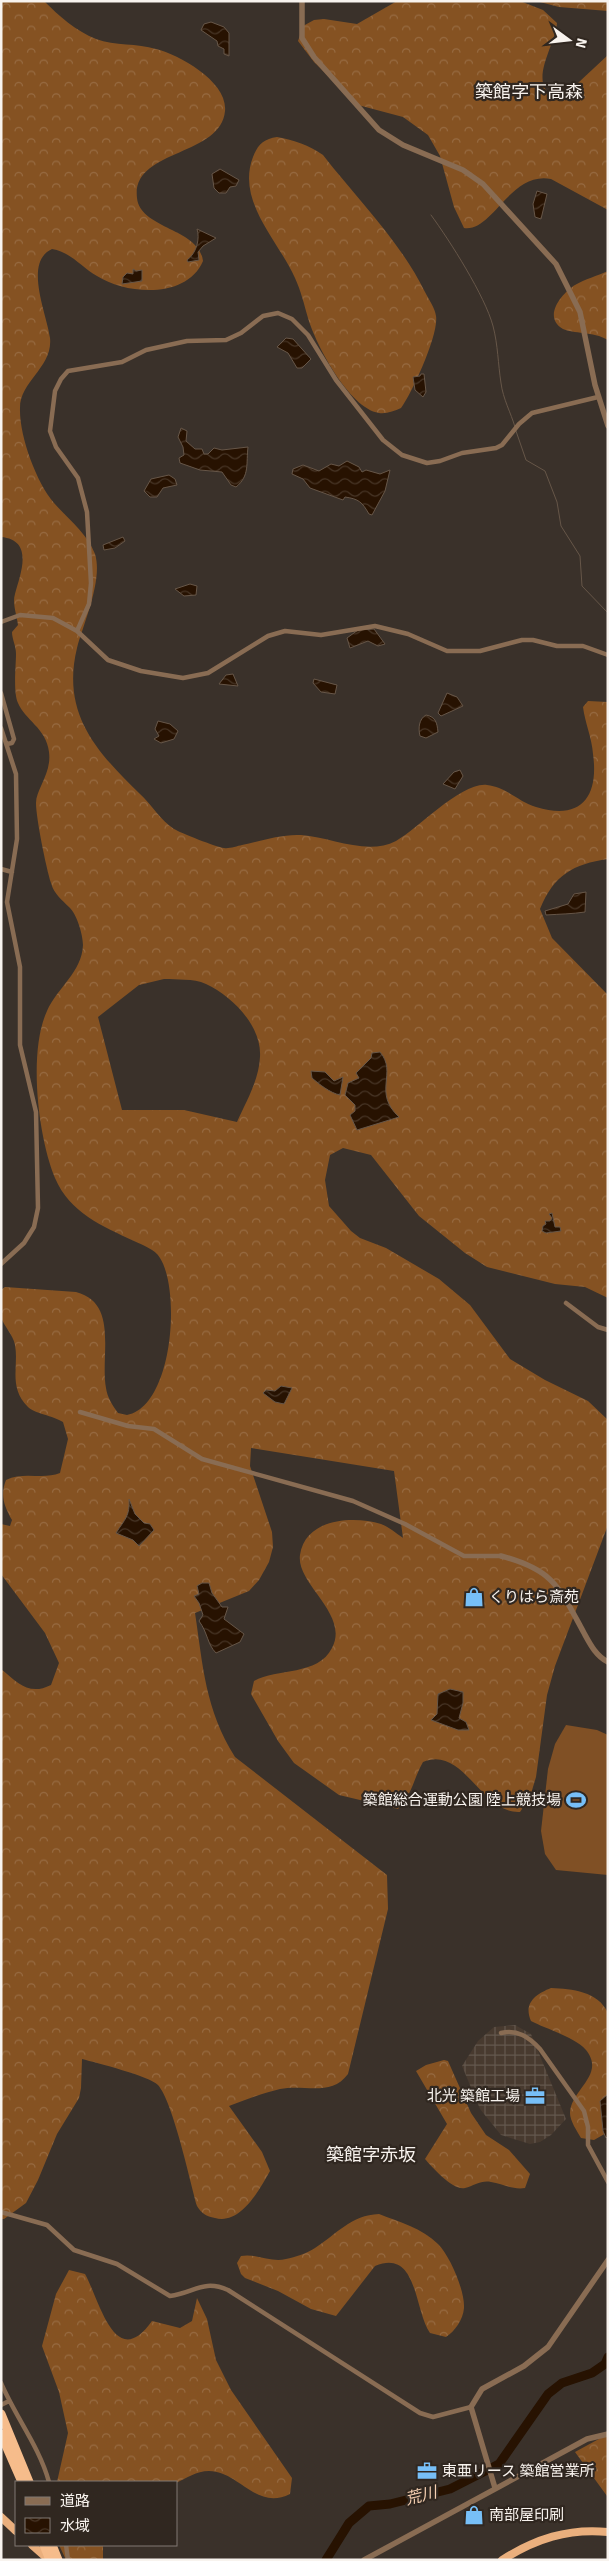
<svg xmlns="http://www.w3.org/2000/svg" width="609" height="2561" font-family="Signika,'Noto Sans JP',sans-serif">
<style>
.industrial{fill:url(#industrial-grid)}
.grass{fill:#805025}
.forest{fill:url(#forest-crowns);fill-rule:evenodd}
.water{fill:url(#water-waves);stroke:#665648}
.lines{fill:none;stroke-linecap:round;stroke-linejoin:round}
.stream{stroke:#665648;stroke-width:1}
.river{stroke:#271201;stroke-width:9}
.minor{stroke:#896c53;stroke-width:4.5}
.tertiary{stroke:#896c53;stroke-width:5.5}
.trunk{stroke:#eaaf7d;stroke-width:8}
.motorway{stroke:#f6bc8b;stroke-width:9}
.labels{text-anchor:middle;dominant-baseline:central;stroke-width:4.5;stroke-linejoin:round;paint-order:stroke}
.poi-label{font-size:15px;fill:#f8f3ee;stroke:#302720;text-anchor:start}
.water-label{font-size:16px;font-style:italic;fill:#f6d0b2;stroke:#302720}
.quarter-label{font-size:18px;fill:#f8f3ee;stroke:#302720}
</style>
<defs>
<pattern id="industrial-grid" width="8" height="8" patternUnits="userSpaceOnUse" patternTransform="scale(1.25)"><rect width="8" height="8" fill="#483a2f"/><path d="M0 4h8M4 0v8" fill="none" stroke="#63574d"/></pattern>
<pattern id="forest-crowns" width="20" height="18" patternUnits="userSpaceOnUse" patternTransform="scale(1.25)"><rect width="20" height="18" fill="#855222"/><path d="M2 6a3 3 0 1 1 6 0M12 15a3 3 0 1 1 6 0" fill="none" stroke="#976b42"/></pattern>
<pattern id="water-waves" width="16" height="10" patternUnits="userSpaceOnUse" patternTransform="scale(1.25)"><rect width="16" height="10" fill="#271201"/><path d="M0 5q4-4 8 0t8 0" fill="none" stroke="#473526"/></pattern>
</defs>
<rect width="100%" height="100%" fill="#3a312a"/>
<!-- industrial -->
<path class="industrial" d="M515 2025 531 2034 566 2119 551 2135 540 2142 530 2144 501 2135 480 2109 462 2066 478 2041 494 2027Z"/>
<!-- grass -->
<path class="grass" d="M566 1725 597 1730 608 1735V1875L556 1870 545 1854 541 1831 548 1769 555 1744Z"/>
<!-- forest -->
<path class="forest" d="M1 1H44C59 16 76 31 96 39 115 46 137 43 156 49 180 55 228 82 225 111 221 157 131 149 137 198 140 229 199 228 203 261 187 299 127 295 97 276 81 267 71 252 52 249 23 262 47 314 50 338 53 367 20 381 20 408 19 435 36 482 54 503 68 519 87 533 95 554 103 580 84 622 77 648 61 714 97 752 140 794 151 804 161 821 174 829 181 833 216 847 224 848 229 849 237 846 242 845 261 841 281 834 301 835 331 837 367 856 396 841 418 829 461 782 487 785 506 787 519 802 536 807 581 821 599 797 593 754 592 738 585 723 583 707L588 701 608 702V859C573 864 554 875 540 909L552 938 608 995V1298L585 1287 555 1284 487 1267 465 1253 419 1216 371 1155 343 1148 330 1155 325 1180 329 1206 351 1231 360 1238 386 1248 439 1279 470 1305 510 1359 545 1380 588 1401 608 1420V1525L555 1666 547 1695 536 1777 530 1797 520 1812C481 1814 464 1745 423 1762 412 1782 414 1791 398 1809L339 1795 294 1763 278 1741 251 1694 254 1681C277 1668 318 1676 332 1648 350 1614 296 1584 300 1555 305 1519 352 1515 381 1524 389 1527 396 1533 403 1538L394 1471 251 1448 250 1466 272 1532 273 1547 269 1562 259 1580 249 1591 195 1613C203 1666 205 1709 235 1757L387 1875 388 1909 348 2074C331 2097 305 2084 280 2089 263 2093 245 2100 229 2106L262 2152 270 2171C259 2190 241 2225 215 2218 206 2216 202 2214 197 2206 190 2181 173 2102 158 2085 149 2076 97 2063 82 2059L81 2088 79 2098 57 2134 38 2180 26 2203 4 2219H1V1669C18 1683 29 1696 51 1685L59 1663 45 1633 1 1574V1524L10 1526 12 1520C4 1506 0 1495 6 1480 24 1471 43 1480 60 1473L68 1439 63 1422C54 1416 33 1413 28 1407 8 1387 19 1366 15 1345 13 1334 4 1327 1 1317 0 1310 1 1298 1 1290L5 1287 76 1292C119 1303 100 1356 106 1388 107 1397 113 1406 118 1413L127 1415C173 1406 181 1291 160 1258 155 1249 142 1245 134 1241 102 1226 70 1213 55 1178 38 1137 28 1052 47 1011 57 988 82 972 83 945 83 935 77 914 69 907 62 900 54 894 51 883 46 867 36 818 36 803 36 789 52 773 49 752 46 728 25 720 18 703 13 692 16 666 16 654 16 646 12 639 12 632L18 625C17 616 12 603 15 594 20 575 35 540 1 537ZM164 979C177 980 193 978 206 984 232 996 262 1026 260 1057 259 1080 246 1102 237 1122L184 1110H122L98 1017 139 985Z
M397 1H520L543 10 557 23C555 47 526 84 556 98L564 96 608 55V210L551 179C510 171 493 232 464 228L454 207 440 156 428 135 403 117 358 105 314 62 298 41 303 26 314 20 324 19 357 24Z
M536 1H608V11L559 7Z
M277 137C294 140 309 145 323 155 358 200 400 241 425 292 429 300 435 308 436 316 439 334 412 393 401 408 394 411 387 414 379 413 349 408 316 345 308 318 304 304 301 291 295 278 278 240 236 201 253 157 258 144 264 139 277 137Z
M608 271V340C593 331 573 334 563 329 542 317 562 293 575 285 585 279 597 276 608 271Z
M551 1988C572 1989 598 1991 608 2013V2132L594 2140 581 2138C577 2131 570 2121 570 2113 571 2089 606 2075 586 2050 575 2037 546 2029 531 2021 523 2003 536 1994 551 1988Z
M444 2060 448 2061 471 2113 486 2135 509 2150 530 2174 525 2188C513 2190 503 2184 491 2182 481 2180 474 2186 465 2188 453 2191 432 2167 425 2159L447 2124 416 2071 426 2065Z
M379 2214C399 2222 422 2228 438 2244 450 2256 465 2291 464 2308 463 2320 455 2331 446 2337L430 2333C414 2310 418 2248 375 2266L336 2316 311 2309 278 2291 245 2278 241 2274 237 2263 241 2256C256 2253 271 2263 286 2259 295 2257 308 2253 315 2248 337 2234 351 2215 379 2214Z
M69 2270 85 2274C100 2301 115 2373 152 2321L180 2328 192 2321 197 2298 207 2319 216 2360 231 2390 292 2478 290 2494C256 2511 239 2471 209 2471 196 2471 187 2478 176 2483L57 2482 68 2433 59 2392 42 2346 56 2294Z
M608 2434V2496H607L575 2452Z
M59 2545H103V2560H66Z"/>
<!-- water -->
<path class="water" d="M211 22 224 27 229 33V56L224 54V49L218 46 217 41 201 30 204 24Z
M220 169 239 180 236 186 230 187 226 193H219L214 188 212 174Z
M537 191 547 194 541 219 535 217 533 204Z
M197 229 216 238 203 246 198 252 199 260 188 262 187 260C197 253 200 238 197 229Z
M133 269 136 271 142 270V281L122 284 123 277 127 273 133 274Z
M286 338 293 339 311 359 302 368H297L288 353 277 347Z
M421 374H424L426 392 423 397 415 390 413 377 420 376Z
M181 428 187 431 186 441 195 449H202L204 454H208L214 448 222 450 248 447C246 463 250 476 236 487L231 485 222 472 200 470 180 463 179 458 184 455 183 447 178 437Z
M347 461 359 467 362 472 366 470 380 474 390 470 385 491 372 515 369 514C362 502 359 499 345 497L343 500 310 488 303 479 292 474 293 469 303 465 319 471 331 464 339 466Z
M169 475 175 479 177 485 163 488 157 497H150L144 491 151 479Z
M123 537 125 541 115 548 104 550 103 545Z
M190 584 197 586 196 595 184 596 175 589Z
M374 629 385 644 378 646 368 641 350 648 347 638 358 630Z
M233 674 238 686 219 684 226 675Z
M314 679 337 685 335 694 321 692 313 683Z
M447 693 457 697 463 706 441 716 438 713Z
M426 715C436 717 437 723 438 732L426 738 420 736C418 728 419 719 426 715Z
M158 721 170 724 178 731 174 739 161 743 154 739 159 736 155 729Z
M460 770 463 776 455 789 443 784 454 772Z
M586 892 585 912C572 914 560 914 546 915L545 911 568 904 574 894Z
M380 1052C398 1073 372 1092 399 1117L357 1130 350 1115 355 1111V1105L345 1095 348 1083 359 1078 356 1073 371 1058 372 1053Z
M311 1071 325 1072 334 1081 343 1077 340 1095C330 1093 319 1084 312 1078Z
M552 1213 555 1227H560L561 1231 546 1233 542 1231 543 1226 546 1224 545 1221H550L552 1218 549 1214Z
M281 1386 292 1388 284 1404 275 1402 263 1393 266 1390 275 1391Z
M129 1499 135 1514 144 1523 150 1524 154 1530 139 1546 133 1540 116 1533C125 1519 130 1516 129 1499Z
M202 1583H209L212 1593 222 1607H228L224 1619 244 1634 240 1642 216 1653C207 1644 208 1633 199 1621L203 1615 199 1603 194 1596 199 1594 197 1586Z
M450 1689 463 1692V1703L459 1718 466 1722 469 1730H458L431 1720 437 1714 438 1694Z
M608 2094V2136L606 2138 603 2131 600 2101Z"/>
<g class="lines">
<!-- stream -->
<path class="stream" d="M431 215C450 241 485 296 493 326 498 345 498 364 501 383 503 399 511 413 515 427
M516 431 526 460 545 471 557 502 561 526 580 556 582 586 608 613"/>
<!-- river -->
<path class="river" d="M326 2560 349 2523 369 2506 390 2504 450 2489 499 2464 548 2394 562 2383 592 2373 605 2364 608 2357"/>
<!-- minor -->
<path class="minor" d="M1 622 20 615 53 618 77 631 108 660 141 671 183 678 208 673 268 636 285 631 321 635 375 626 408 634 447 651H480L522 640H533L557 646H583L608 655
M77 631 89 604 91 583 87 512 78 478 56 447 50 431 55 391 61 379 68 371 122 362 146 350 187 341 226 340 241 333 263 316 278 313 292 319 308 335 336 380 383 440 402 455 427 463 440 461 462 453 496 448 502 445 519 424 532 413 598 397
M1 693 14 739 12 743 7 744
M1 728 16 774 17 839 7 902 20 967V1045L36 1112 38 1208 34 1227 24 1243 1 1264
M1 869 12 872
M566 1303 598 1327 608 1330
M80 1412 128 1426 154 1429 202 1459 353 1501 405 1524 464 1556H501
M501 2033C517 2029 529 2037 540 2049L584 2111 588 2127V2145L608 2182
M1 2212 47 2225 74 2250 117 2264 170 2296C194 2293 203 2279 228 2290L420 2413 433 2417 471 2407
M1 2383C16 2418 39 2446 49 2482
M1 2405 9 2401
M66 2545 68 2560"/>
<!-- tertiary -->
<path class="tertiary" d="M302 1V38L314 57 379 130 403 145 463 170 483 184 556 264 580 312 595 385 608 426
M501 1556C554 1570 559 1587 584 1633 590 1644 596 1656 608 1662
M495 2488 471 2407 482 2389 524 2366 548 2347 608 2260
M364 2560 587 2439 608 2434"/>
<!-- trunk -->
<path class="trunk" d="M1 2517 16 2531
M32 2545 49 2560
M502 2560C535 2539 568 2528 608 2532"/>
<!-- motorway -->
<path class="motorway" d="M1 2414 29 2482
M1 2434 22 2482
M44 2545 50 2560
M52 2545 58 2560"/>
</g>
<!-- icons -->
<defs>
<symbol id="shop-bare" viewBox="-9 -9 18 18"><path d="M-5-2.5h2.3a2.7 3.5 0 0 1 5.4 0H5L5.5 6h-11ZM-1.5-2.5h3a1.5 2.3 0 0 0-3 0Z" fill="#77bff7" stroke="#302720" stroke-width="2.5" paint-order="stroke"/></symbol>
<symbol id="stadium-bare" viewBox="-9 -9 18 18"><path d="M0-5a6.5 5 0 1 0 0 10a6.5 5 0 1 0 0-10ZM-3.5-1.8h7v3.6h-7Z" fill="#77bff7" stroke="#302720" stroke-width="2.5" paint-order="stroke"/></symbol>
<symbol id="office-bare" viewBox="-9 -9 18 18"><path d="M-6-3h4V-5.5h4V-3h4V5H-6ZM-1-4.5V-3h2v-1.5ZM-6 0V1H6V0Z" fill="#77bff7" stroke="#302720" stroke-width="2.5" paint-order="stroke"/></symbol>
</defs>
<g fill-rule="evenodd">
<use href="#shop-bare" x="460" y="1583" width="28" height="28"/>
<use href="#stadium-bare" x="562" y="1786" width="28" height="28"/>
<use href="#office-bare" x="521" y="2082" width="28" height="28"/>
<use href="#office-bare" x="413" y="2457" width="28" height="28"/>
<use href="#shop-bare" x="460" y="2501" width="28" height="28"/>
</g>
<g class="labels">
<!-- poi labels -->
<g class="poi-label">
<text x="489" y="1597">くりはら斎苑</text>
<text x="561" y="1800" text-anchor="end">築館総合運動公園 陸上競技場</text>
<text x="520" y="2096" text-anchor="end">北光 築館工場</text>
<text x="442" y="2471">東亜リース 築館営業所</text>
<text x="489" y="2515">南部屋印刷</text>
</g>
<!-- water labels -->
<g class="water-label">
<text transform="translate(421 2496) rotate(-14)">荒川</text>
</g>
<!-- quarter labels -->
<g class="quarter-label">
<text x="529" y="92">築館字下高森</text>
<text x="371" y="2155">築館字赤坂</text>
</g>
</g>
<!-- border -->
<rect width="609" height="2561" fill="none" stroke="#f8f3ee" stroke-width="5"/>
<!-- legend -->
<rect x="15" y="2481" width="162" height="65" fill="#302720" stroke="#807972"/>
<rect x="25" y="2497" width="25" height="8" fill="#896c53" stroke="#807972"/>
<text x="60" y="2506" font-size="15" fill="#f8f3ee">道路</text>
<rect x="25" y="2518" width="25" height="15" fill="url(#water-waves)" stroke="#807972"/>
<text x="60" y="2531" font-size="15" fill="#f8f3ee">水域</text>
<!-- north arrow -->
<g transform="translate(569 40) rotate(105)" stroke="#302720" stroke-width="4" paint-order="stroke">
<path d="M0-4L9 19L0 12L-9 19Z" fill="#f8f3ee"/>
<text y="-8" font-size="14" font-weight="bold" text-anchor="middle" fill="#f8f3ee">N</text>
</g>
</svg>
